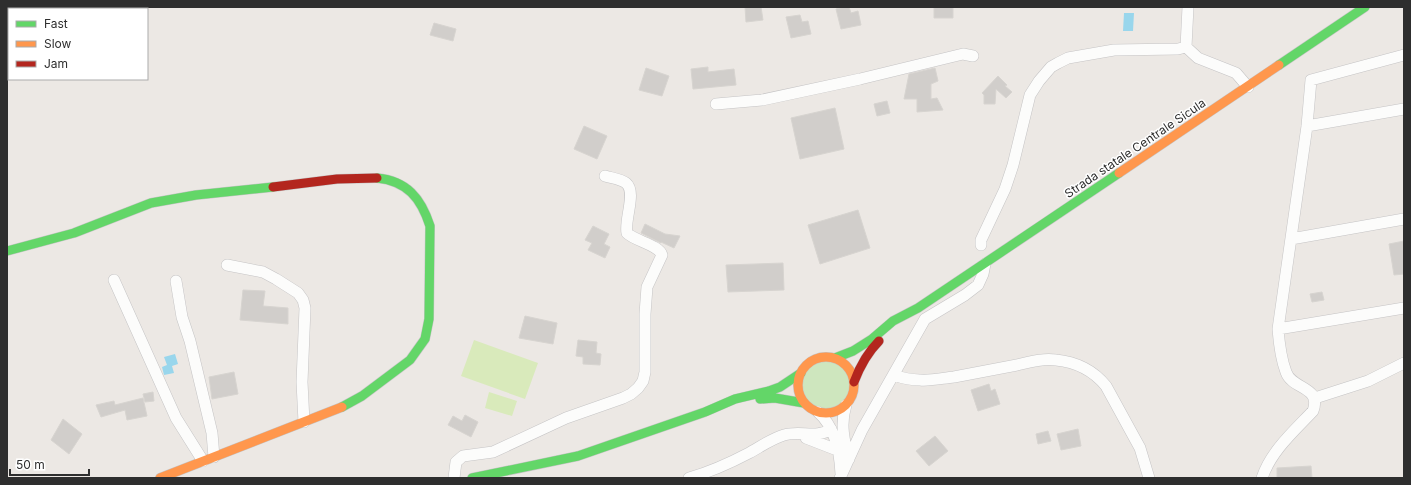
<svg xmlns="http://www.w3.org/2000/svg" width="1411" height="485" font-family="Inter,sans-serif">
<style>
.green{fill:#cee6be}
.pitch{fill:#d9eabb}
.water{fill:#99d6ec}
.building{fill:#d1cecb;stroke:#d7d4d0}
.lines{fill:none;stroke-linecap:round;stroke-linejoin:round}
.street-casing{stroke:#c5c4c5;stroke-width:12}
.fast-casing{stroke:#c5c4c5;stroke-width:10}
.slow-casing{stroke:#c5c4c5;stroke-width:10}
.jam-casing{stroke:#c5c4c5;stroke-width:10}
.street{stroke:#fcfcfb;stroke-width:11}
.fast{stroke:#63d668;stroke-width:9}
.slow{stroke:#ff974d;stroke-width:9}
.jam{stroke:#b3261e;stroke-width:9}
.labels{text-anchor:middle;dominant-baseline:central;stroke-width:3;stroke-linejoin:round;paint-order:stroke}
.street-label{font-size:12px;fill:#2e2e2e;stroke:#fff}
</style>
<rect width="100%" height="100%" fill="#ece8e4"/>
<!-- green -->
<path class="green" d="M802 385a24 24 0 1 1 48 0a24 24 0 1 1-48 0Z"/>
<!-- pitch -->
<path class="pitch" d="M474 340 538 363 525 399 461 376Z
M489 392 517 401 512 416 485 408Z"/>
<!-- water -->
<path class="water" d="M1124 13H1134L1133 31H1123Z
M175 354 178 364 172 366 174 373 164 375 162 367 167 365 164 357Z"/>
<!-- building -->
<path class="building" d="M745 7H761L763 20 746 22Z
M844 7H849L851 13 858 11 861 25 841 29 836 9Z
M934 7H953V18H934Z
M800 15 802 22 808 21 811 34 791 38 786 17Z
M434 23 456 29 453 41 430 35Z
M708 67V72L734 69 736 85 693 89 691 69Z
M646 68 669 76 662 96 639 90Z
M935 68 938 81 931 84V99L937 98 943 110 917 112V99H904L909 74Z
M998 76 1007 85 1005 86 1012 92 1006 98 996 89 995 104H984V95L982 93Z
M887 101 890 113 877 116 874 104Z
M835 108 844 149 800 159 791 118Z
M584 126 607 136 597 159 574 149Z
M858 210 870 248 820 264 808 225Z
M645 224 665 234 680 236 674 248 661 242V243L641 233Z
M593 226 609 234 604 244 610 247 605 258 588 250 592 243 585 240Z
M1404 241V274L1394 275 1389 244Z
M783 263 784 290 728 292 726 265Z
M243 290 265 291 263 306 288 308V324L240 320Z
M1322 292 1324 300 1312 302 1310 294Z
M525 316 557 323 553 344 519 338Z
M578 340 597 342 596 353 601 354 600 365 583 364V357L576 356Z
M234 372 238 394 212 399 209 377Z
M989 384 991 391 995 389 1000 404 978 411 971 390Z
M153 392 154 401 145 402 143 394Z
M143 398 147 416 127 420 125 410 101 417 96 405 114 401 115 405Z
M465 415 478 422 471 437 448 425 453 416 462 421Z
M63 419 82 434 69 454 51 440Z
M1078 429 1081 446 1061 450 1057 434Z
M1048 431 1051 441 1038 444 1036 434Z
M935 436 948 451 929 466 916 451Z
M1311 466 1312 478H1277V468Z"/>
<g class="lines">
<defs>
<path id="street" d="M1188 7 1186 47 1198 58 1236 73 1248 87
M716 104 762 100 860 79 963 54 973 56
M1307 126 1404 109
M1291 239 1404 219
M981 245V240L1005 189 1013 165 1030 95 1039 81 1051 67 1058 63 1068 58 1114 50 1178 49 1186 47
M227 265 263 272 276 279 298 293 303 300 305 308 302 382 304 422
M114 280 176 418 203 461
M176 281 182 317 190 341 212 433 214 457
M1278 329 1404 308
M894 375C902 378 911 380 920 380 931 381 943 378 954 377 975 373 996 369 1017 365 1030 362 1043 358 1056 360 1076 362 1093 370 1106 386L1140 448 1149 478
M1315 398 1368 381 1404 363
M846 405C840 424 844 441 849 459
M818 412C835 427 840 453 841 474
M806 438 837 450
M454 478 456 462 463 456 493 452 566 418 623 398 631 394 638 388 643 381 645 372V314L647 287 662 255C659 245 635 241 627 233 624 220 637 192 626 183 621 179 611 178 605 176
M689 478C710 472 730 463 749 453 760 447 771 439 784 435 800 430 817 439 831 429
M840 478 862 430 925 319 965 295 978 285 983 274 985 264
M1262 478C1271 451 1294 431 1313 411 1322 386 1292 390 1286 372 1281 359 1279 342 1278 329L1307 126 1311 80 1404 55"/>
<path id="fast" d="M1279 65 1365 7
M7 251 74 233 151 203 196 195 273 187
M835 358 853 351 872 339 893 321 918 308 1119 173
M760 399 775 398 804 403
M342 407 362 396 410 360 425 339 429 319 430 226C421 198 407 181 377 178
M472 478 578 456 705 412 735 399 769 391 780 387 801 373"/>
<path id="slow" d="M1119 173 1279 65
M798 385a28 28 0 1 1 56 0a28 28 0 1 1-56 0Z
M160 478 342 407"/>
<path id="jam" d="M273 187 337 179 377 178
M854 382C860 366 867 353 879 341"/>
</defs>
<!-- street casing -->
<use href="#street" class="street-casing"/>
<!-- fast casing -->
<use href="#fast" class="fast-casing"/>
<!-- slow casing -->
<use href="#slow" class="slow-casing"/>
<!-- jam casing -->
<use href="#jam" class="jam-casing"/>
<!-- street -->
<use href="#street" class="street"/>
<!-- fast -->
<use href="#fast" class="fast"/>
<!-- slow -->
<use href="#slow" class="slow"/>
<!-- jam -->
<use href="#jam" class="jam"/>
</g>
<g class="labels">
<!-- street labels -->
<g class="street-label">
<text transform="translate(1135 148) rotate(-34)">Strada statale Centrale Sicula</text>
</g>
</g>
<!-- border -->
<rect width="1411" height="485" fill="none" stroke="#2e2e2e" stroke-width="16"/>
<!-- legend -->
<rect x="8" y="8" width="140" height="72" fill="#ffffff" stroke="#ababab"/>
<rect x="16" y="21" width="20" height="6" fill="#63d668" stroke="#ababab"/>
<text x="44" y="28" font-size="12" fill="#2e2e2e">Fast</text>
<rect x="16" y="41" width="20" height="6" fill="#ff974d" stroke="#ababab"/>
<text x="44" y="48" font-size="12" fill="#2e2e2e">Slow</text>
<rect x="16" y="61" width="20" height="6" fill="#b3261e" stroke="#ababab"/>
<text x="44" y="68" font-size="12" fill="#2e2e2e">Jam</text>
<!-- scale -->
<path d="M10 469v6h79v-6" fill="none" stroke="#2e2e2e" stroke-width="2"/>
<text x="16" y="469" font-size="12" fill="#2e2e2e" stroke="#ffffff" stroke-width="3" paint-order="stroke">50 m</text>
</svg>
